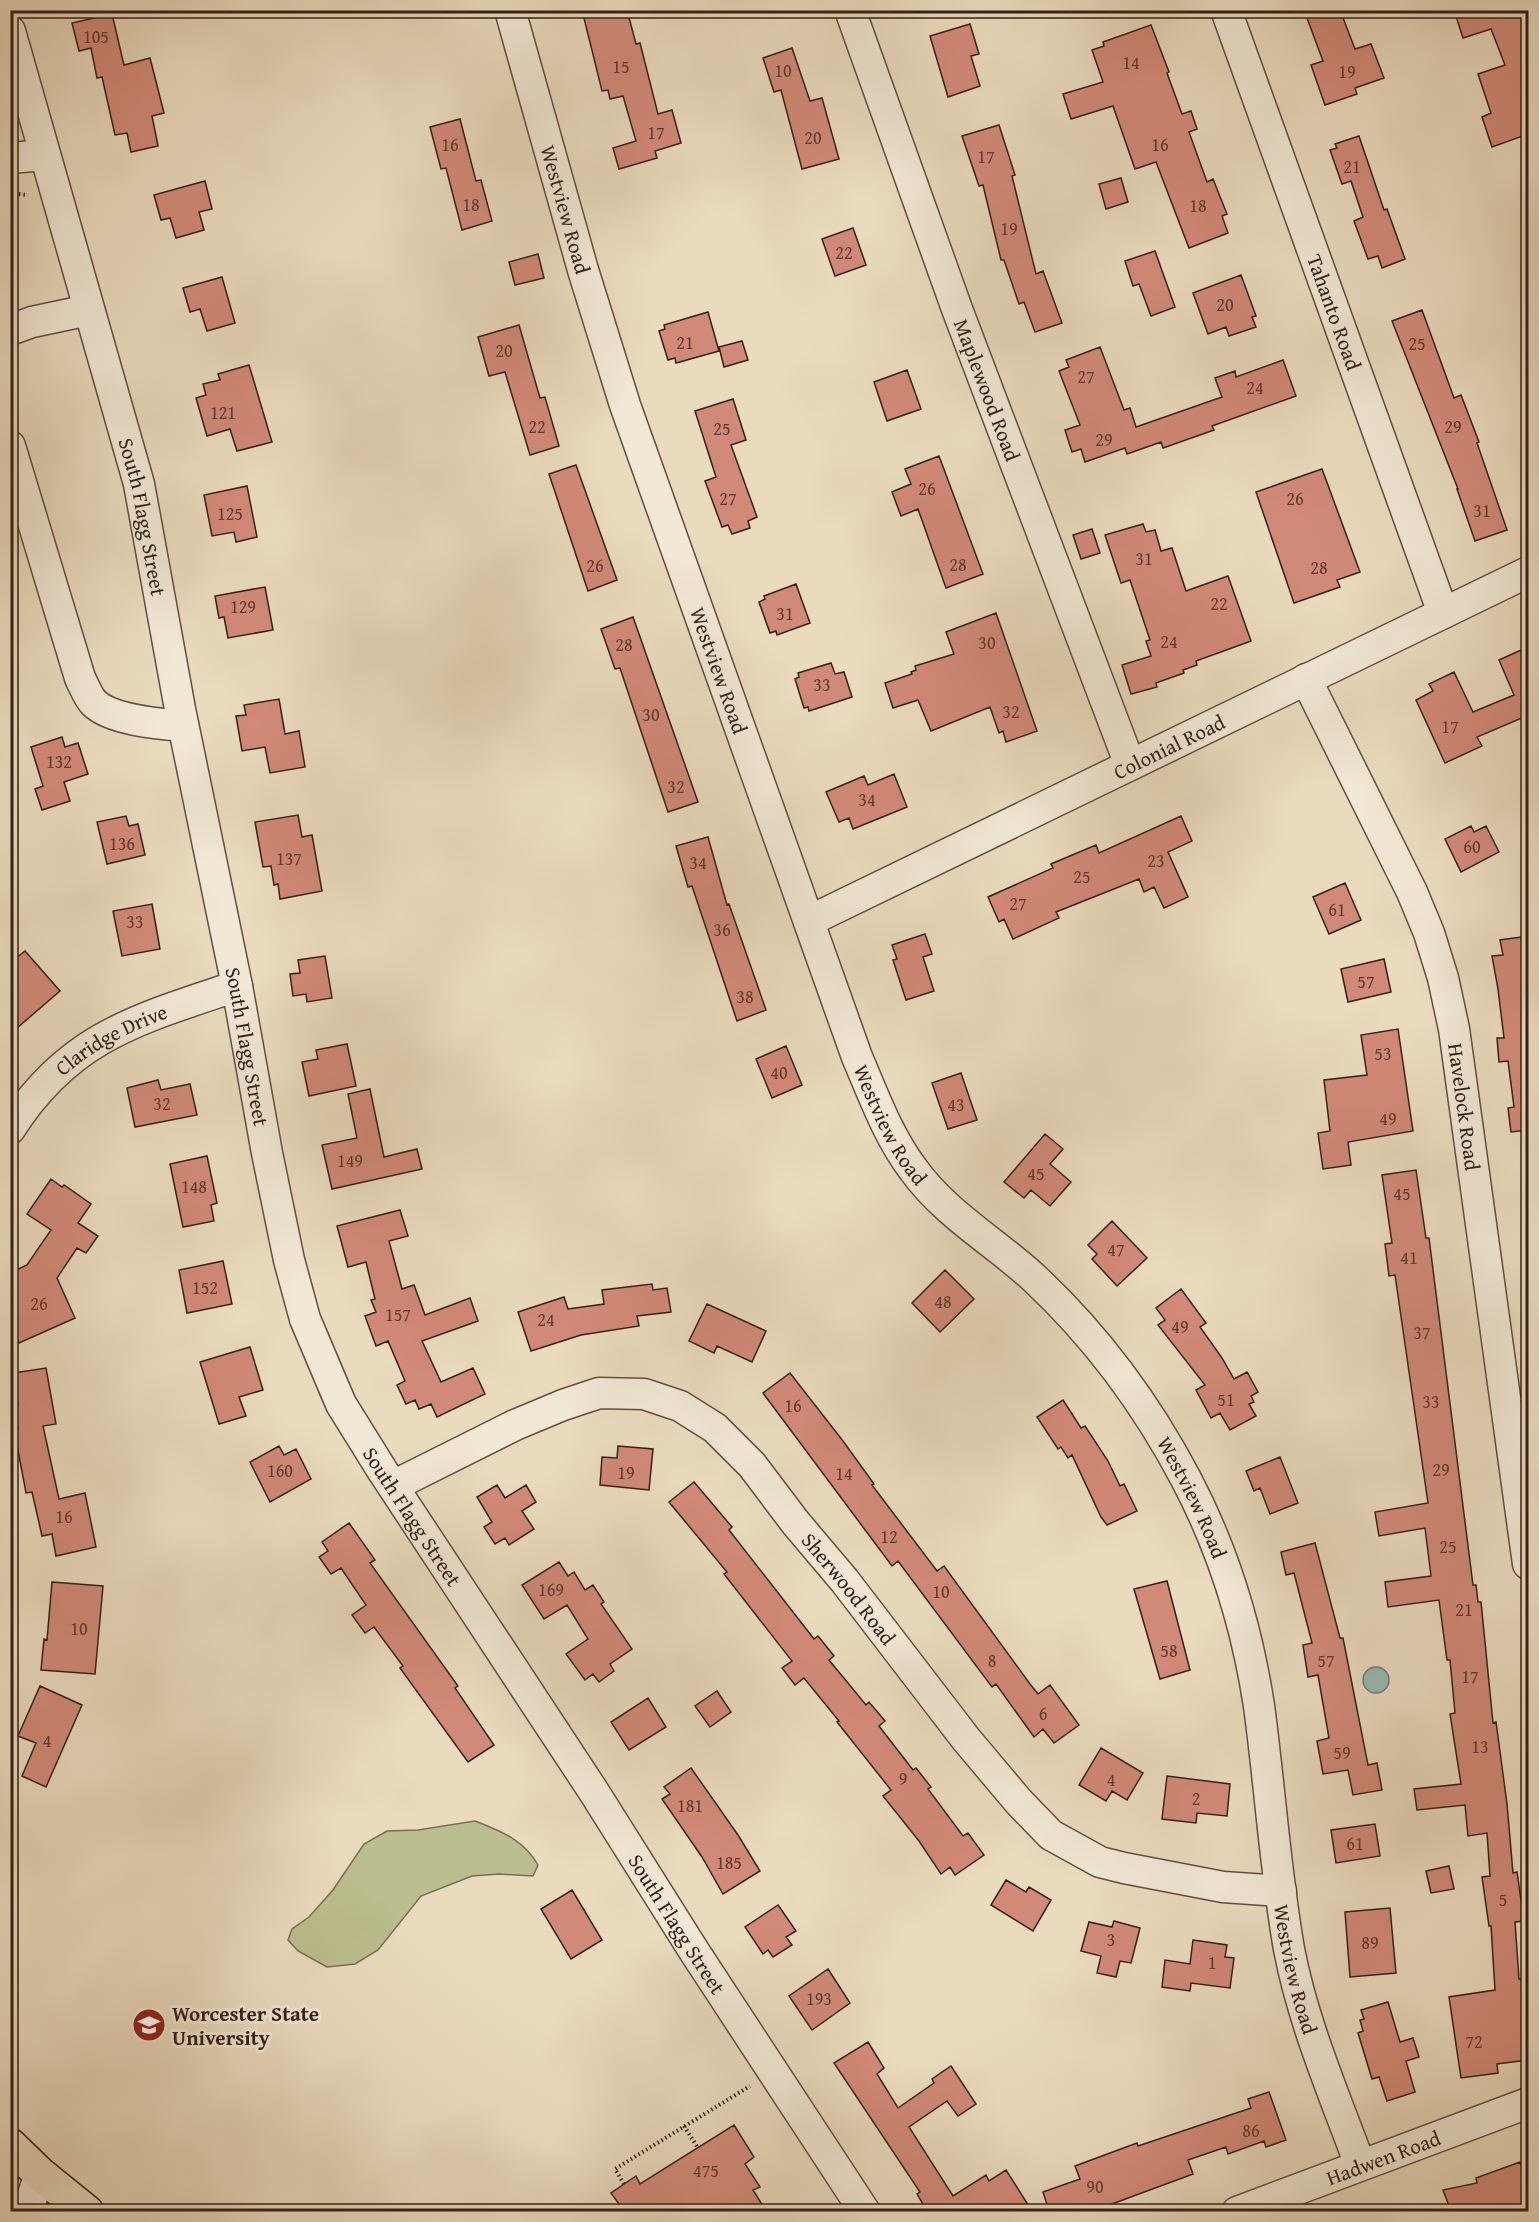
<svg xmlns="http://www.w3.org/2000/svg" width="1539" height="2222" font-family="'Gentium Book Plus',serif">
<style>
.green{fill:#bbbe8e;stroke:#786e52;stroke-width:1.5}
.water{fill:#99bab8;stroke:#717c78;stroke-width:1.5}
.building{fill:#d28a78;stroke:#351f17;stroke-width:1.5}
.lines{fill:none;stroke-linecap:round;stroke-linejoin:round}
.minor-casing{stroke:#624e41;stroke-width:33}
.major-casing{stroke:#351f17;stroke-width:36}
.path{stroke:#351f17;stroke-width:4;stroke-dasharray:1.5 3;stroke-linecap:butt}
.minor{stroke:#f1e8d5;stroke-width:30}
.major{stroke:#eadbbe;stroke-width:33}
.labels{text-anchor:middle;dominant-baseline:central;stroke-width:6;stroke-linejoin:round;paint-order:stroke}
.number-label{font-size:18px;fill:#5c3a2f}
.street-label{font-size:21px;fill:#351f17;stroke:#f1e8d5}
.poi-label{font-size:21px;font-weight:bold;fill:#351f17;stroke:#f1e8d5;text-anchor:start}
</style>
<rect width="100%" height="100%" fill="#eadbbe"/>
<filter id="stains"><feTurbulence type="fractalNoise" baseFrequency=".00333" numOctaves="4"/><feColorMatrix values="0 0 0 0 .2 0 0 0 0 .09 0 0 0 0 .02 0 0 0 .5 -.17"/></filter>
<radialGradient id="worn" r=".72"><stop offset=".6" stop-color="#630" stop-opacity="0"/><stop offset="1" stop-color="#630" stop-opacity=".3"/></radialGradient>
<!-- green -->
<path class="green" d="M475 1821C501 1831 524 1840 538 1865L533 1876 499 1874 472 1876 421 1896 378 1950 355 1964 327 1967 298 1951 288 1940 292 1929 309 1917 333 1890 364 1844 387 1831 418 1830Z"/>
<!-- water -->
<path class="water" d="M1363 1680a13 13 0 1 1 26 0a13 13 0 1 1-26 0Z"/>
<!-- building -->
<path class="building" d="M582 10H627L636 44 640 43 658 114 672 110 681 143 655 151 657 158 619 169 613 148 636 141 623 96 610 99 608 90 602 91Z
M1304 10H1340L1355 49 1371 44 1384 78 1355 88 1357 94 1325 105 1311 65 1323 61Z
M1454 10H1528V16L1522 18 1528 39V134L1492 147 1482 117 1491 113 1478 74 1505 65 1491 29 1463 38Z
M112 14 124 65 150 58 164 113 152 116 158 146 131 152 127 133 115 135 102 77 97 78 91 48 79 51 72 23Z
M970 24 979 54 971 56 980 86 948 97 930 36Z
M1151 25 1169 72 1167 73 1182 114 1191 111 1197 129 1189 132 1207 182 1213 179 1227 214 1222 216 1228 233 1189 248 1156 162 1135 169 1113 106 1071 119 1063 94 1103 82 1092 50 1104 46 1103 42Z
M792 48 810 101 822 98 839 159 802 169 781 90 774 92 763 58Z
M460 119 476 181 481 180 492 221 462 230 446 168 441 169 430 127Z
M999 125 1015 175 1012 176 1036 274 1043 271 1062 323 1035 332 1024 302 1019 304 1004 260H1001L983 185 979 186 962 136Z
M1359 136 1384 210 1387 209 1405 259 1382 268 1378 256 1368 259 1354 221 1363 217 1351 181 1342 184 1330 150 1337 148 1335 144Z
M1121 178 1128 202 1106 209 1099 184Z
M205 181 212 209 199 212 204 230 176 238 170 218 161 220 154 195Z
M853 228 866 265 835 276 822 239Z
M1155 251 1175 307 1151 316 1139 284 1133 286 1125 261Z
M538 254 544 278 515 285 509 262Z
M1241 275 1256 316 1252 317 1256 327 1229 336 1226 327 1208 334 1193 293Z
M222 277 235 323 207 331 200 309 190 312 183 288Z
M1422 310 1454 398 1461 395 1479 442 1477 443 1507 530 1475 541 1457 489H1458L1392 321Z
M708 312 719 351 676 363 675 358 668 360 659 331 665 329 664 325Z
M519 325 540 398 545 397 559 446 530 455 505 372 489 376 478 337Z
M742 341 748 360 724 367 719 347Z
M1100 347 1124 410 1130 408 1136 427 1222 397 1215 378 1235 371 1236 377 1283 360 1296 396 1212 426 1214 430 1163 448 1161 442 1127 454 1125 448 1085 462 1081 449 1072 452 1065 430 1080 425 1059 371 1069 367 1066 360Z
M249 365 272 442 237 451 230 429 207 436 196 398 206 395 203 384 220 380 218 374Z
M907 370 921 409 887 421 874 382Z
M733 399 746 440 731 445 757 517 748 521 750 528 732 534 728 525 722 527 705 481 716 477 695 411Z
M939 456 983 574 946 588 918 509 901 516 892 492 911 484 905 469Z
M576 465 617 580 588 591 549 474Z
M1322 469 1360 572 1337 580 1340 587 1294 603 1256 492Z
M247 486 257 537 236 542 234 532 212 536 204 495Z
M1143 524 1146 532 1155 530 1161 551 1172 548 1186 591 1228 576 1251 641 1196 661 1197 665 1183 670 1184 673 1156 683 1157 687 1131 694 1122 665 1151 656 1146 641 1150 640 1130 580 1121 583 1105 535Z
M1092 529 1100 553 1081 559 1073 535Z
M796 584 810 623 777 635 776 631 770 633 759 602 765 599 764 596Z
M265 587 273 630 228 638 224 617 219 618 215 596Z
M996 613 1037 731 1006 742 1003 731 999 733 990 707 931 731 918 700 893 708 885 683 912 674 911 672 916 670 915 666 954 654 946 632Z
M633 617 698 802 668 812 620 668 615 669 601 629Z
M1528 647V728L1524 717 1477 737 1482 746 1445 763 1416 700 1433 691 1429 684 1454 672 1473 712 1514 695 1499 660Z
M831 663 835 674 844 672 852 697 809 711 808 707 804 708 795 679 799 677 798 673Z
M279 699 285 734 299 731 305 767 270 773 265 747 242 751 236 716 246 715 244 705Z
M62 737 65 747 78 743 88 774 64 782 70 801 42 810 35 789 43 786 31 747Z
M894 774 907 807 853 829 849 818 839 822 826 792 864 776 868 785Z
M298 815 302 837 312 835 322 891 280 899 278 884 274 885 271 866 263 867 255 822Z
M126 816 129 826 138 824 145 855 107 864 97 822Z
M1181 816 1192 841 1168 852 1188 897 1164 908 1154 887 1144 892 1139 879 1056 912 1059 918 1013 939 1004 919 999 922 988 897 1053 868 1051 864 1096 845 1099 853Z
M1471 826 1474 832 1486 826 1499 852 1461 872 1445 839Z
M708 837 727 905 729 904 766 1010 737 1021 692 886 688 887 676 846Z
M1345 883 1361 920 1329 934 1313 897Z
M152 904 160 949 122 956 113 911Z
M925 934 932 954 923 957 934 991 906 1000 893 960 897 959 892 945Z
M1521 937 1528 990V1130L1511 1132 1508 1108 1514 1107 1508 1061 1499 1062 1497 1038H1504L1498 989 1492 956 1503 955 1500 940Z
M25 951 60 991 10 1034V963Z
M325 956 332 998 307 1002 306 994 293 996 290 974 300 973 298 960Z
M1384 959 1391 992 1348 1002 1341 969Z
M1398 1029 1413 1131 1348 1142 1351 1165 1323 1169 1318 1133 1330 1131 1324 1080 1367 1075 1361 1035Z
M347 1044 356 1086 309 1096 302 1062 318 1059 316 1050Z
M786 1046 802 1085 772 1098 756 1059Z
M961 1073 977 1120 948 1129 932 1083Z
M158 1080 161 1090 190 1084 197 1115 135 1127 127 1088Z
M370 1089 384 1157 417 1149 422 1169 332 1189 322 1145 357 1138 348 1094Z
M1045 1134 1063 1149 1050 1164 1071 1182 1050 1206 1031 1190 1024 1198 1004 1182Z
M207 1156 217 1203 211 1205 214 1221 183 1227 170 1164Z
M1416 1170 1426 1238H1429L1473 1585H1476L1478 1602H1481L1493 1723 1496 1722 1507 1804 1513 1873 1517 1872 1524 1921 1515 1922 1519 1979 1528 1978V2060L1497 2064 1498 2073 1461 2078 1449 1997 1495 1990 1491 1926H1489L1482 1877 1490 1876 1487 1833 1468 1836 1465 1805 1417 1810 1414 1789 1461 1784 1450 1714 1455 1713 1450 1660H1447L1439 1600 1388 1607 1385 1582 1431 1576 1425 1528 1379 1536 1375 1512 1428 1503 1395 1275 1389 1276 1385 1244 1392 1243 1382 1175Z
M51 1179 62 1187 64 1185 91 1204 78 1223 98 1236 86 1253 77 1248 57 1278 75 1318 19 1343 10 1324V1273L27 1265 51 1230 27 1214Z
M400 1210 408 1236 389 1241 402 1289 414 1285 425 1315 470 1298 478 1321 422 1341 441 1382 473 1368 485 1394 437 1417 431 1404 419 1409 415 1400 406 1404 397 1385 405 1381 388 1341 376 1346 365 1316 376 1312 371 1300 375 1299 366 1262 348 1267 337 1226Z
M1112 1221 1147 1258 1117 1286 1092 1259 1097 1254 1088 1245Z
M223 1261 232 1304 187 1313 179 1270Z
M945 1270 974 1299 940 1332 912 1303Z
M652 1284 653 1290 667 1288 671 1312 637 1316 639 1326 581 1335 531 1351 518 1312 564 1297 568 1309 604 1304 602 1290Z
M1181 1289 1206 1323 1200 1327 1222 1358 1234 1379 1247 1372 1258 1392 1251 1396 1254 1402 1249 1404 1256 1416 1230 1430 1220 1413 1211 1418 1196 1390 1205 1385 1158 1325 1165 1320 1156 1308Z
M707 1304 766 1331 752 1362 717 1346 714 1353 689 1341Z
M250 1347 263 1390 239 1397 246 1416 219 1424 200 1362Z
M46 1368 56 1424 43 1426 59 1499 85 1493 96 1547 56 1556 52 1534 42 1536 32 1492 26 1493 14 1429H18L14 1406H18L14 1373Z
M790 1373 843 1441 874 1484 872 1485 937 1571 944 1566 1030 1684 1038 1694 1050 1685 1079 1725 1054 1743 1043 1729 1034 1737 996 1684 992 1687 898 1561 892 1566 763 1393Z
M1063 1400 1081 1428 1085 1426 1108 1461 1120 1486 1124 1484 1137 1511 1107 1525 1101 1517 1072 1455 1068 1458 1061 1447 1058 1449 1037 1417Z
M279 1446 284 1455 296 1449 311 1479 270 1502 250 1462Z
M618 1446 653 1449 649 1490 600 1485 602 1457 617 1458Z
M1280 1457 1298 1503 1270 1514 1260 1488 1254 1491 1246 1471Z
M694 1482 732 1527 729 1530 814 1639 818 1636 834 1656 829 1660 866 1705 869 1702 885 1721 879 1726 913 1770 916 1768 931 1787 928 1789 963 1836 968 1833 984 1855 955 1875 950 1867 941 1874 919 1841 883 1796 891 1790 837 1722 839 1721 804 1678 795 1685 782 1668 792 1661 724 1574 727 1572 669 1502Z
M497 1485 505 1498 526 1485 536 1502 522 1511 534 1529 509 1545 505 1538 495 1544 484 1527 492 1522 477 1497Z
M349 1523 375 1560 370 1563 458 1686 455 1688 494 1745 468 1762 400 1668 403 1666 374 1627 365 1633 352 1615 366 1605 341 1568 331 1574 319 1557 328 1551 322 1542Z
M1315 1543 1340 1638H1343L1368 1765 1377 1763 1382 1790 1353 1795 1348 1770 1323 1774 1317 1741 1329 1738 1318 1675 1308 1677 1303 1645 1312 1643 1294 1573 1286 1575 1281 1552Z
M559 1562 568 1576 574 1572 585 1590 593 1585 604 1602 601 1604 632 1649 610 1664 614 1671 599 1682 593 1674 585 1680 566 1654 588 1639 567 1605 544 1619 522 1585Z
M1167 1581 1190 1670 1160 1679 1134 1589Z
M52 1582 103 1586 95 1674 41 1670 44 1639 47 1640Z
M40 1686 82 1705 46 1787 22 1776 36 1743 18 1736Z
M717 1691 731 1712 710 1727 695 1706Z
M648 1698 666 1727 629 1750 611 1722Z
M1101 1748 1143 1773 1127 1800 1112 1791 1106 1801 1079 1785Z
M691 1768 738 1835 760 1871 723 1894 702 1857 662 1799 670 1794 664 1787Z
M1167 1776 1230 1784 1227 1816 1197 1813 1196 1823 1162 1819Z
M1375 1824 1380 1856 1336 1863 1331 1830Z
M1449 1866 1454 1889 1431 1893 1426 1871Z
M1006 1880 1026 1892 1029 1887 1051 1900 1033 1931 991 1905Z
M572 1890 602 1940 571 1959 541 1909Z
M778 1905 796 1931 786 1937 792 1945 773 1957 768 1950 763 1954 745 1927Z
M1390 1908 1396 1973 1350 1977 1345 1912Z
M1114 1921 1140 1928 1131 1963 1120 1961 1116 1977 1097 1973 1101 1956 1081 1951 1089 1922 1112 1927Z
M1193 1940 1227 1945 1225 1957 1234 1958 1230 1988 1191 1983 1190 1991 1162 1987 1165 1960 1190 1964Z
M828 1969 850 2003 812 2030 789 1996Z
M1388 2002 1400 2042 1413 2038 1419 2057 1406 2061 1415 2092 1387 2101 1379 2077 1372 2079 1358 2033 1363 2031 1360 2020 1364 2019 1361 2010Z
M868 2042 884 2068 877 2074 898 2108 934 2083 932 2079 951 2066 976 2104 958 2116 947 2101 909 2127 953 2196 986 2175 989 2181 1006 2170 1032 2211H927L917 2194 920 2192 834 2063Z
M1269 2092 1286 2140 1266 2147 1264 2141 1228 2154 1226 2147 1188 2160 1193 2174 1093 2211H1049L1043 2192 1080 2179 1075 2166 1137 2143 1138 2146 1251 2108 1248 2099Z
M734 2125 754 2157 745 2164 760 2187 753 2190 766 2211H624L611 2193 636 2176 640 2184Z
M1520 2162 1528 2185V2211H1451L1443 2190 1477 2183 1476 2178Z"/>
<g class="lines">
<defs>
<g id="minor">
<path id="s1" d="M510 10 583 270 625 405 857 1057C873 1094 888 1136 913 1169 945 1214 995 1242 1034 1278 1095 1335 1147 1405 1186 1479 1223 1549 1247 1627 1259 1706 1270 1787 1275 1869 1289 1949 1303 2023 1334 2094 1360 2165"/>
<path id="s2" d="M850 10 957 309 1130 765"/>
<path id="s3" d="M1226 10 1443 613"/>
<path id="s4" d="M10 31 139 484 180 709 237 986 267 1153 289 1260 305 1319 341 1404 382 1470 594 1792 694 1951 865 2212"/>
<path d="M10 158 45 155"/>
<path d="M10 330 32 322 89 310"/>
<path d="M10 446 80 678C84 686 88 697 94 703 111 720 160 724 183 726"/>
<path id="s5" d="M1306 679 1412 892 1429 933 1443 978 1454 1029 1528 1564"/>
<path id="s6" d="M809 921 1528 572"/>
<path id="s7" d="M10 1129C69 1036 139 1019 237 986"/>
<path id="s8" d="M393 1486 515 1425 563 1405 599 1393 644 1394 680 1406 715 1428 752 1465 795 1522 844 1580 966 1739 1019 1802 1051 1835 1100 1862 1124 1868 1223 1887 1281 1891"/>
<path d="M27 2212 40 2174"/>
<path id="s9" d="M1237 2212 1528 2103"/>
</g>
<path id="major" d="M10 2145 40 2174 87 2212"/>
</defs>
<!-- minor casing -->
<use href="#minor" class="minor-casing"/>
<!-- major casing -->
<use href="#major" class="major-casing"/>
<!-- path -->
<path class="path" d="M10 193 28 195
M684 2126 698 2148
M624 2184 615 2169 750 2086"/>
<!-- minor -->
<use href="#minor" class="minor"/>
<!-- major -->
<use href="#major" class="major"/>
</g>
<!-- icons -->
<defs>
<symbol id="university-disc" viewBox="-11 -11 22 22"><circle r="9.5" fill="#8f2418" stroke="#f1e8d5"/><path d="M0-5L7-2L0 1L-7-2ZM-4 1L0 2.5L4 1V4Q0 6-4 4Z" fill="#fff"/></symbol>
</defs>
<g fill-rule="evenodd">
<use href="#university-disc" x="130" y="2006" width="38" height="38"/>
</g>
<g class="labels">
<!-- number labels -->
<g class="number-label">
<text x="96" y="36">105</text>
<text x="1131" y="62">14</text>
<text x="621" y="66">15</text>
<text x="783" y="70">10</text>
<text x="1347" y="71">19</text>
<text x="656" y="132">17</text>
<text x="813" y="137">20</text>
<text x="450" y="144">16</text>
<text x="1160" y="144">16</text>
<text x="986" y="156">17</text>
<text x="1352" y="166">21</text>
<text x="471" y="204">18</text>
<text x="1198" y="205">18</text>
<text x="1009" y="228">19</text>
<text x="844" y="252">22</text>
<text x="1225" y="304">20</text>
<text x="685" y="342">21</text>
<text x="1417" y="343">25</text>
<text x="504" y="350">20</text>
<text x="1086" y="376">27</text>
<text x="1255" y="387">24</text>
<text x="223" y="412">121</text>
<text x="537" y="426">22</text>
<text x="1453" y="426">29</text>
<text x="722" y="428">25</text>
<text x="1104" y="439">29</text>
<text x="927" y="488">26</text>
<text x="728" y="498">27</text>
<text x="1295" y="498">26</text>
<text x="1482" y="510">31</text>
<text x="230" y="513">125</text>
<text x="1144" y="558">31</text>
<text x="958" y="564">28</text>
<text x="595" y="565">26</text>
<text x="1319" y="567">28</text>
<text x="1219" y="603">22</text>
<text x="243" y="606">129</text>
<text x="785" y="613">31</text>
<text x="1169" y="641">24</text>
<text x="987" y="642">30</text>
<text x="624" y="644">28</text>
<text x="822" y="684">33</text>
<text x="1011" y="711">32</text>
<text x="651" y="714">30</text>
<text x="1450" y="726">17</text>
<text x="59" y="761">132</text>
<text x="676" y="786">32</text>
<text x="867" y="799">34</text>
<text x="122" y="843">136</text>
<text x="1472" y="846">60</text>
<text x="289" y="858">137</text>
<text x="1156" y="860">23</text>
<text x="698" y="862">34</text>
<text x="1082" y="876">25</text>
<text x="1018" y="903">27</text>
<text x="1337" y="909">61</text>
<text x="135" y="921">33</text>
<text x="722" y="929">36</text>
<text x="1366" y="981">57</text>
<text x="745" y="996">38</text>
<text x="1383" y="1053">53</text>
<text x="779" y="1072">40</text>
<text x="162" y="1103">32</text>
<text x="956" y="1104">43</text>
<text x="1388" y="1118">49</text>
<text x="350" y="1160">149</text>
<text x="1036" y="1173">45</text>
<text x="194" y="1186">148</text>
<text x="1402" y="1193">45</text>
<text x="1116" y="1249">47</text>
<text x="1409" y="1257">41</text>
<text x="205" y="1287">152</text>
<text x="943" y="1301">48</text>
<text x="39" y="1303">26</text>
<text x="398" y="1314">157</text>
<text x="546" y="1319">24</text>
<text x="1180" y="1326">49</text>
<text x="1422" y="1332">37</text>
<text x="1226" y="1399">51</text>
<text x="1431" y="1401">33</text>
<text x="793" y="1405">16</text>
<text x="1441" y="1469">29</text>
<text x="280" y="1470">160</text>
<text x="626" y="1472">19</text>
<text x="844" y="1473">14</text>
<text x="64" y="1516">16</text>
<text x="889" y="1536">12</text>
<text x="1448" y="1546">25</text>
<text x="551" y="1589">169</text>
<text x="941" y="1591">10</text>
<text x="1464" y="1609">21</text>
<text x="79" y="1628">10</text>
<text x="1169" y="1650">58</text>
<text x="992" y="1660">8</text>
<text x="1326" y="1660">57</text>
<text x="1470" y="1676">17</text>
<text x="1043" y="1713">6</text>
<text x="47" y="1740">4</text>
<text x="1480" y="1746">13</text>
<text x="1342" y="1752">59</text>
<text x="903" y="1778">9</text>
<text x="1111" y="1779">4</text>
<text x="1196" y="1798">2</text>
<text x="690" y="1805">181</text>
<text x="1355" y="1843">61</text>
<text x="729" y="1862">185</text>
<text x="1503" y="1899">5</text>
<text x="1111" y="1939">3</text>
<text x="1370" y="1942">89</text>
<text x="1212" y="1962">1</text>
<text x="819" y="1998">193</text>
<text x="1474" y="2041">72</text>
<text x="1251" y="2130">86</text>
<text x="706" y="2170">475</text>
<text x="1095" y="2186">90</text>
</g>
<!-- street labels -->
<g class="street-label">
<text stroke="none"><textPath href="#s1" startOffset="207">Westview Road</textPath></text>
<text stroke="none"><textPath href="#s3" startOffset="321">Tahanto Road</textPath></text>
<text stroke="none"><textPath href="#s2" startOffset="404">Maplewood Road</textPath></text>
<text stroke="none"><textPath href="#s4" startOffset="504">South Flagg Street</textPath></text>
<text stroke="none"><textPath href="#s1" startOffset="693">Westview Road</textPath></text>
<text stroke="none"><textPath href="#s6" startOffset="400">Colonial Road</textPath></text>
<text stroke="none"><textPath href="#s7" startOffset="138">Claridge Drive</textPath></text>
<text stroke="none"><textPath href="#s4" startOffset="1044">South Flagg Street</textPath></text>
<text stroke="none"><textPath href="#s5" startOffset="460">Havelock Road</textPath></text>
<text stroke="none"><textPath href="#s1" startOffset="1179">Westview Road</textPath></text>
<text stroke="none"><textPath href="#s1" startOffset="1665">Westview Road</textPath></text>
<text stroke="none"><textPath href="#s4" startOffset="1548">South Flagg Street</textPath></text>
<text stroke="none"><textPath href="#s8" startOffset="560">Sherwood Road</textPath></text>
<text stroke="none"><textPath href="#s4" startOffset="2034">South Flagg Street</textPath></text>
<text stroke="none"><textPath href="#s1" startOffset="2151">Westview Road</textPath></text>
<text stroke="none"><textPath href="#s9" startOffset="156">Hadwen Road</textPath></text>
</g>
<!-- poi labels -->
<g class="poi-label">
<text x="172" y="2013">Worcester State<tspan x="172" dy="24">University</tspan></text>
</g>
</g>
<!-- margin -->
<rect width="1539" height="2222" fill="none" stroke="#eadbbe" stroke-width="36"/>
<rect x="12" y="12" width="1515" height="2198" fill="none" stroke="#351f17" stroke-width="3"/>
<rect x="18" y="18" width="1503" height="2186" fill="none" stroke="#351f17" stroke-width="1.5"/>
<rect width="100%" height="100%" filter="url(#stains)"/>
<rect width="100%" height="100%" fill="url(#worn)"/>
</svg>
